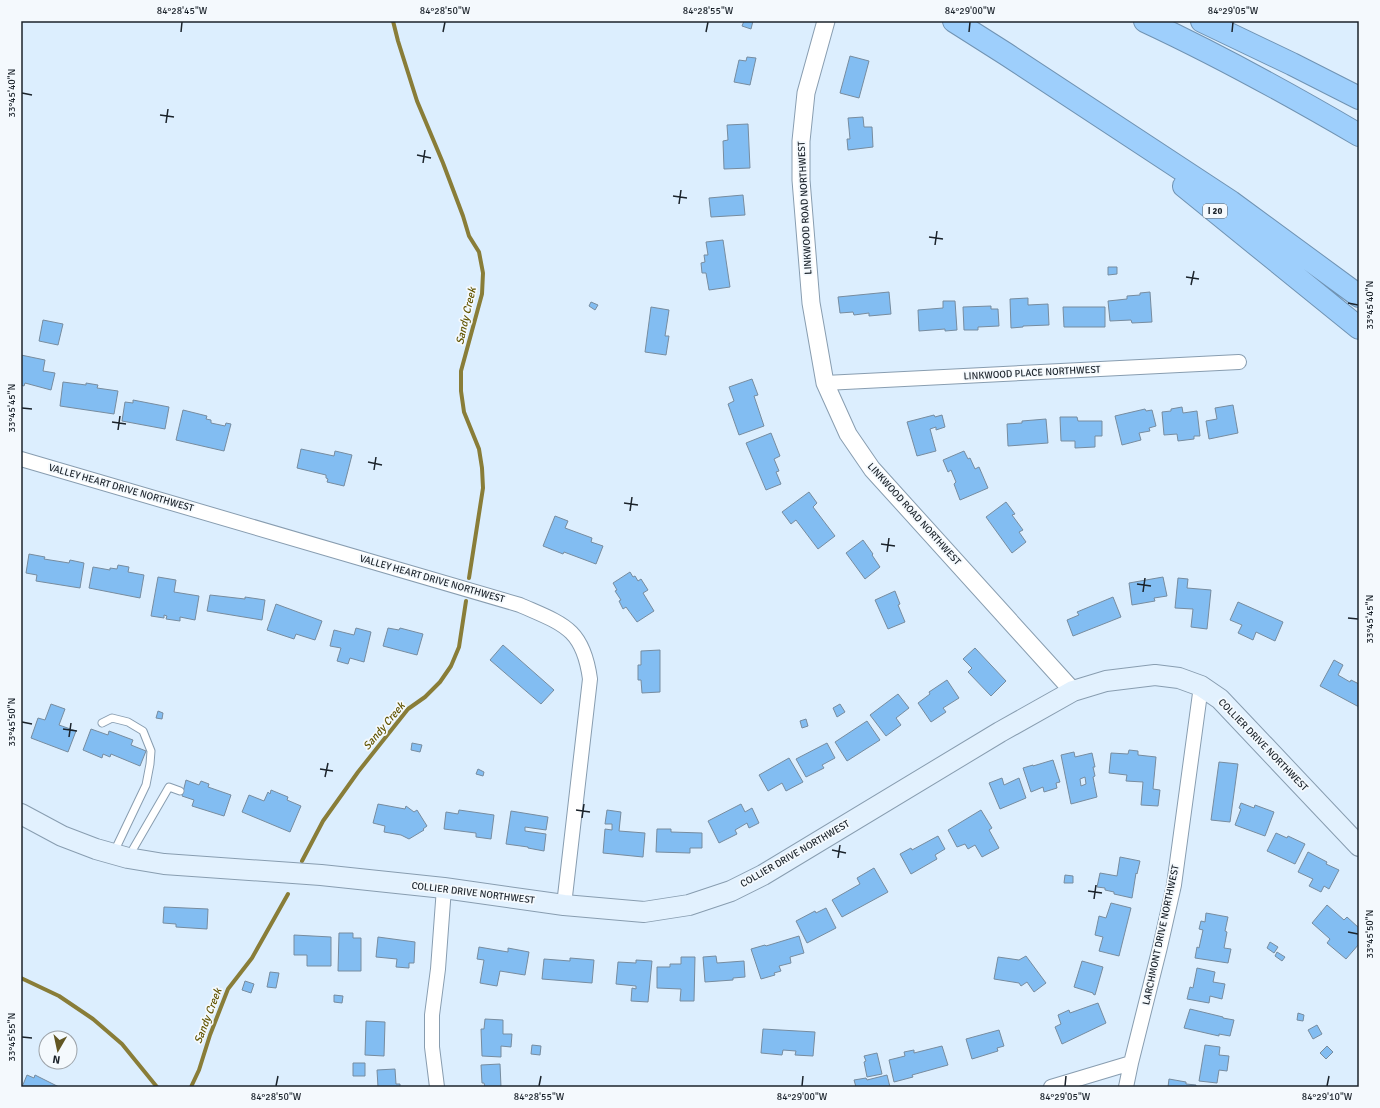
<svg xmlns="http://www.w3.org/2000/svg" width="1380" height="1108" font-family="Signika,sans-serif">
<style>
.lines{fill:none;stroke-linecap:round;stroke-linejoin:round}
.stream{stroke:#897d38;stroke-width:4}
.building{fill:#82bdf2;stroke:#778c9f;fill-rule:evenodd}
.service-casing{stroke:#889db0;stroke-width:9}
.minor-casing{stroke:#889db0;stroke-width:16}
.tertiary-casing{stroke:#889db0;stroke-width:19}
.secondary-casing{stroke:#889db0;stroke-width:22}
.motorway-casing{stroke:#7093b3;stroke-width:24}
.service{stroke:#fff;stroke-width:7}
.minor{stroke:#fff;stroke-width:14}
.tertiary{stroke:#fff;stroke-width:17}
.secondary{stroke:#e2f1fe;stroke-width:20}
.motorway{stroke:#9ecffc;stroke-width:22}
.ticks{fill:none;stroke:#1b232b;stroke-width:1.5}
.labels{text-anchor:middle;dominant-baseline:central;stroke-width:3.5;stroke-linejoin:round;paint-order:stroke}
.shield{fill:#f4f9fd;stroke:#5c636a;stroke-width:1}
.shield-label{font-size:9px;font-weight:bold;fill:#1b232b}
.street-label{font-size:10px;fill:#1b232b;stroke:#f4f9fd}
.water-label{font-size:11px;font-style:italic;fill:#625401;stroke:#f4f9fd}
.neatline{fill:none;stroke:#1b232b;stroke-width:1.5}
.ticks-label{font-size:10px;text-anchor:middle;fill:#1b232b}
</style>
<rect width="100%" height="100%" fill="#dceefe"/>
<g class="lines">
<!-- stream -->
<path class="stream" d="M393 21 398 41 417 101 443 163 463 216 469 236 479 252 483 273 482 294 461 371V391L464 412 479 449 482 468 483 488 469 578
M302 861 323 821 358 772 408 709 425 697 440 682 451 666 459 647 466 601
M21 978 59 996 93 1019 122 1044 157 1087
M191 1087 199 1070 210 1035 228 989 252 958 288 894"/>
</g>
<!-- building -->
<path class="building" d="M744 21H753L751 29 742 26Z
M850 56 869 61 859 98 840 93Z
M747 57 756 58 750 85 734 82 739 60 746 61Z
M863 117 864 127H872L873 147 848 150 847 139H850L848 118Z
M748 124 750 168 724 169 723 141 728 140 727 125Z
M743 195 745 215 711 217 709 198Z
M723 240 730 287 709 290 706 273H702L701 263 705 262 704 255H708L706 242Z
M1108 267H1117V274L1108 275Z
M889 292 891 314 869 316V313L854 315 853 312 840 313 838 297Z
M1150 292 1152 322 1132 323 1131 320 1110 321 1108 301 1127 299V296L1140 295V293Z
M1028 298V305L1048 304 1049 325 1023 326V327L1011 328 1010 299Z
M943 301H955L957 330 945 331V329L919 331 918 310 943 308Z
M591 302 598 305 595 310 589 306Z
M991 306V309H998L999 326 978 327V330H964L963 307Z
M651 307 669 310 665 336H669L666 355 645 352Z
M1063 307H1105V327H1064Z
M43 320 63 324 58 345 39 341Z
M21 355 45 360 43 371 55 373 51 390 25 383 24 386 21 385Z
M752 379 758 395 754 396 764 426 739 435 728 404 734 401 729 387Z
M63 382 86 385V383L98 385 97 388 118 391 114 414 60 406Z
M133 400 169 407 165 429 122 421 125 402 133 403Z
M1233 405 1238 433 1209 439 1206 421 1217 419 1215 408Z
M1182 407 1183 413 1197 411 1200 436H1194V439L1178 441 1177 434 1164 435 1162 412 1171 411V409Z
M1145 409 1146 411 1152 410 1156 426 1149 428 1150 431 1139 433 1141 440 1122 445 1115 416Z
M183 410 207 416 206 419 211 420V423L225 426 226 423 231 424 224 451 176 440Z
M934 415 935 417 942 415 945 427 936 430V427L930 429 936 451 917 456 907 422Z
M1060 417H1077L1078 421H1102V436H1095V447L1075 448V441H1061Z
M1046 419 1048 443 1008 446 1007 424 1022 423V421Z
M771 433 780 456 774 459 779 471 776 472 781 484 766 490 746 443Z
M301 449 334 456 335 451 352 455 344 486 327 482 328 479 326 478V475L297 468Z
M964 451 968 459 970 458 975 469 979 467 988 488 960 500 954 484 956 482 951 470 948 472 943 460Z
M809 492 817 503 813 507 835 536 818 549 796 520 791 524 782 512Z
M1006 502 1015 514 1012 515 1023 530 1019 532 1026 542 1012 553 986 517Z
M555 516 568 521 565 528 592 538 591 542 603 546 596 564 564 552 563 554 543 546Z
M863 540 873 554 872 555 880 567 865 579 846 553Z
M29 554 45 557 44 559 69 563 70 560 84 563 80 588 36 581 37 575 26 573Z
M118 565 129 567 128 572 144 575 140 598 89 588 93 567 110 570V568L117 569Z
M630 572 633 577 635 576 638 581 641 579 648 590 643 593 654 611 637 622 626 607 623 609 619 601 621 600 615 591 617 590 613 583Z
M158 577 176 580 174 592 199 596 195 620 180 617V621L166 619 167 616 164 615V618L151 616Z
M1163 577 1167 596 1154 598 1155 601 1132 605 1129 583Z
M1178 578 1188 579 1187 588 1211 590 1207 629 1191 627 1193 609 1175 608Z
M895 591 900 604 898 605 905 622 888 629 875 600Z
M210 595 245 599V597L265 600 262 620 207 611Z
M1113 597 1121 617 1073 636 1067 620 1079 615 1077 612Z
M1238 602 1283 622 1275 641 1256 632 1253 640 1238 633 1242 625 1230 620Z
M276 604 322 621 315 640 296 634 294 639 267 630Z
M356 628 371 632 364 662 350 658 348 664 337 661 341 648 330 646 334 630 354 635Z
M388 628 399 630 400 628 423 634 417 655 383 646Z
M503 645 554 690 541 704 490 660Z
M975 648 1006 681 991 696 968 672 972 668 963 659Z
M660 650V692L642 693 641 680H638V665H641V651Z
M1334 660 1343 665 1338 675 1350 682 1351 680 1359 684V707L1320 686Z
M947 680 959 698 943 708 946 712 931 722 918 703 930 694 929 692Z
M898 694 909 708 896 718 901 725 886 736 870 715Z
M51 704 65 709 59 725 76 731 68 752 31 738 38 718 45 720Z
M840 704 845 712 837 717 833 708Z
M158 711 163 713 162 719 156 718Z
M806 719 808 726 802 728 800 721Z
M867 721 880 740 847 761 835 742Z
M91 729 108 735 109 731 133 740 131 745 146 751 140 766 111 754 110 757 103 754 102 758 83 750Z
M412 743 422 745 420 752 411 750Z
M827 743 835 758 822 765 824 768 806 777 796 759Z
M1129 750 1138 751V755L1156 757 1153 789 1160 790 1158 806 1141 805 1143 782 1126 781 1127 775 1109 773 1111 753 1128 754Z
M1074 752 1075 757 1092 753 1095 767H1093L1095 776 1093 777 1097 797 1071 804 1061 755ZM1085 777 1086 784 1081 786 1080 779Z
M789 758 803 782 786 791 782 783 768 791 759 775Z
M1053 760 1060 782 1056 783 1057 788 1044 792 1043 787 1031 792 1023 768 1033 765V766Z
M1219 762 1238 764 1230 822 1211 820Z
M478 769 484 772 483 776 476 774Z
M1002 778 1004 785 1019 778 1026 798 1000 809 989 783Z
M186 780 199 785 201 781 209 784 208 787 231 795 224 816 192 806 194 800 182 796Z
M271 790 288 797 287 800 301 806 290 832 242 812 249 795 264 801 268 792 270 794Z
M1241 803 1254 808 1255 805 1274 812 1265 836 1235 825 1241 809 1239 808Z
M378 804 405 809 406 806 414 812 417 810 427 826 423 829 424 830 409 839 401 835 384 832 385 826 373 823Z
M741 804 745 812 752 808 759 823 749 828 747 823 735 830 737 834 719 843 708 821Z
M459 810 494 815 491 839 476 837V833L444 829 446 812 458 814Z
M607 810 621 812 619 831 645 833 643 857 603 853 605 829 612 830V824H605Z
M981 810 992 828 989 830 999 848 982 857 975 845 968 849 965 844 957 847 948 830Z
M511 811 548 817 546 830 525 827V831L546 834 544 851 528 848V847L506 844Z
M657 829H671V832L702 833V848H690V853L656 852Z
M1276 833 1287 838 1288 836 1305 844 1295 864 1267 851Z
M938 836 945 849 935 855 937 859 911 874 900 854 911 848 912 850Z
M1308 852 1327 862 1326 864 1339 870 1329 889 1324 886 1321 892 1309 886 1313 879 1298 872Z
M1120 857 1140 861 1137 874 1136 873 1132 898 1114 894V892L1105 890V888L1097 887 1100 873 1117 876Z
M874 868 888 892 842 917 832 900 860 884 857 878Z
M1065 875 1073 876V883H1064Z
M1111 903 1131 908 1119 956 1099 951 1103 937 1095 935 1099 916 1106 918Z
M1327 905 1344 920 1347 917 1359 928V944L1346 959 1327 943 1330 939 1312 923Z
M164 907 208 909 207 929 176 927V924L163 923Z
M826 908 836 928 807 943 796 921 815 911 816 913Z
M1206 913 1228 917 1225 931 1227 932 1224 948 1231 949 1228 963 1195 958 1197 947 1199 948 1203 930 1199 929 1201 921 1205 922Z
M339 933H353V938H361V971H338Z
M294 935 331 937V966H307V955H294Z
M799 936 804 953 790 957 791 963 779 966 781 971 774 973 775 975 761 979 751 949 765 945 766 946Z
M378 937 415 942 414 963H409V968L396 967 397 959 376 957Z
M1270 942 1278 947 1274 953 1267 948Z
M479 947 508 952V948L529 952 525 975 500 971 497 986 480 983 484 960 477 959Z
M1277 952 1285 957 1282 961 1275 956Z
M716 956 717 963 744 961 745 977 733 978V980L705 982 703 957Z
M1026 956 1046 983 1034 992 1027 982 1021 986 1019 983 994 979 998 957 1019 960Z
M681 957H695L694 1001H680L681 989 657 988V967H670V964H681Z
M570 958 594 960 592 983 542 979 544 959 570 961Z
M636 960 652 961 648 1002 631 1001 632 988 636 989V986L616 984 618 962 636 963Z
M1082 961 1103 967 1095 995 1093 994V993L1074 987Z
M1197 968 1215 972 1213 982 1225 984 1222 999 1210 996 1209 1003 1187 999 1190 987 1193 988Z
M270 972 279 973 276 988 267 987Z
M245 981 254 984 251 993 242 990Z
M334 995 343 996 342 1003 334 1002Z
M1098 1003 1106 1023 1062 1044 1055 1027 1061 1024 1058 1015 1069 1010 1070 1013Z
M1190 1009 1223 1017V1018L1234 1020 1230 1036 1219 1034V1036L1184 1028Z
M1298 1013 1304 1015 1303 1021 1297 1020Z
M485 1019 503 1020V1034H512L511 1047 501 1046V1057L482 1056 481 1029H484Z
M366 1021 385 1022 384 1056 365 1055Z
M1317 1025 1322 1034 1313 1039 1308 1030Z
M763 1029 815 1032 813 1056 795 1055 796 1051 783 1050 782 1055 761 1053Z
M999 1030 1004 1046 997 1048 998 1051 972 1059 966 1039Z
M532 1045 541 1046 540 1055 531 1054Z
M1205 1045 1220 1047 1219 1055 1229 1056 1227 1071 1219 1070 1217 1083 1199 1081Z
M942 1046 948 1065 912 1075 913 1077 894 1082 889 1060 905 1056 904 1052 914 1050V1053Z
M1327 1046 1333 1052 1326 1059 1320 1053Z
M877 1053 882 1074 867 1077 864 1062 866 1061 864 1056Z
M353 1063H365V1076H353Z
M500 1064 501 1087H485L484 1083H482L481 1065Z
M395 1069 396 1084H400V1087H378L377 1070Z
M27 1075 34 1078 35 1075 59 1087H22Z
M887 1075 890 1087H856L854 1080 866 1078 867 1080Z
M1169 1079 1186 1082V1084L1196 1085V1087H1167H1168Z"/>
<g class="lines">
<defs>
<path id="service" d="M102 723 112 718 128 722 143 731 151 751 150 764 146 785 114 852
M129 856 169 787 180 791"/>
<path id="minor" d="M825 383 1239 362
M21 459 520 605C563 624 583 628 590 679L564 905
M437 1087 432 1047V1015L438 969 444 888
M1051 1087 1131 1063
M1126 1087 1131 1063 1160 947 1174 885 1201 686"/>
<path id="tertiary" d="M826 21 806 93 801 141V180L811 303 825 383 848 434 872 469 1073 691"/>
<path id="secondary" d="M21 814 62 836 96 849 128 858 164 864 321 875 444 888 564 905 644 912 689 905 731 891 763 875 1000 732 1073 691 1106 681 1155 675 1179 678 1201 686 1220 699 1359 846"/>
<path id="motorway" d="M954 21 1006 54 1231 202 1359 296
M1145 21C1218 55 1289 94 1359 135
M1202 21 1292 64 1359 98
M1184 186 1359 328"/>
</defs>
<!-- service casing -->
<use href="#service" class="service-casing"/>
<!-- minor casing -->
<use href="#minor" class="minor-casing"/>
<!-- tertiary casing -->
<use href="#tertiary" class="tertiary-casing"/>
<!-- secondary casing -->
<use href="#secondary" class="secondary-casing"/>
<!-- motorway casing -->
<use href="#motorway" class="motorway-casing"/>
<!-- service -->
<use href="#service" class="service"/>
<!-- minor -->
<use href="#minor" class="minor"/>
<!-- tertiary -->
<use href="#tertiary" class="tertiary"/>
<!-- secondary -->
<use href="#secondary" class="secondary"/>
<!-- motorway -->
<use href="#motorway" class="motorway"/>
</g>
<!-- ticks -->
<path class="ticks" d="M181 32 182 22M443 32 445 22M706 32 708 22M969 32 970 22M1232 32 1233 22M22 93 32 95M160 115 174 117M166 123 168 109M417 155 431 158M423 163 425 150M673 196 687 198M679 204 681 190M929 237 943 239M935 245 937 231M1186 277 1199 279M1191 285 1194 271M1348 303 1358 305M22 408 32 409M112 422 126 424M118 430 120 416M368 462 382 465M374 470 376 457M624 503 638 505M630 511 632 497M881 544 895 546M887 552 889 538M1137 584 1151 586M1143 592 1145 578M1348 618 1358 619M22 722 32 724M63 729 77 731M69 737 71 723M320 769 333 771M325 777 328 763M576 810 590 812M582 818 584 804M832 850 846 853M838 858 840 845M1088 891 1102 893M1094 899 1096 885M1348 932 1358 934M22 1037 32 1038M276 1086 278 1076M539 1086 541 1076M802 1086 803 1076M1065 1086 1066 1076M1327 1086 1329 1076"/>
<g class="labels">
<!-- shield labels -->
<rect class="shield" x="1203" y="204" width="24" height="14" rx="3"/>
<g class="shield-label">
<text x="1215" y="211">I 20</text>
</g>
<!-- street labels -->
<g class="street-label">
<text transform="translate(805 208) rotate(-93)">LINKWOOD ROAD NORTHWEST</text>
<text transform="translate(1032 373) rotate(-3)">LINKWOOD PLACE NORTHWEST</text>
<text transform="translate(121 488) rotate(16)">VALLEY HEART DRIVE NORTHWEST</text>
<text transform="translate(914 514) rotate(48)">LINKWOOD ROAD NORTHWEST</text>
<text transform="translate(432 579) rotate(16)">VALLEY HEART DRIVE NORTHWEST</text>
<text transform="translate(1263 745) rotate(46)">COLLIER DRIVE NORTHWEST</text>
<text transform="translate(795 854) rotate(-30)">COLLIER DRIVE NORTHWEST</text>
<text transform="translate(473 893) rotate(7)">COLLIER DRIVE NORTHWEST</text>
<text transform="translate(1161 935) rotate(-78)">LARCHMONT DRIVE NORTHWEST</text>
</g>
<!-- water labels -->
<g class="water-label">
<text transform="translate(466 316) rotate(-77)">Sandy Creek</text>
<text transform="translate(384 726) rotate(-50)">Sandy Creek</text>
<text transform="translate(208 1016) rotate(-69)">Sandy Creek</text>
</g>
</g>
<!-- border -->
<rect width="1380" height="1108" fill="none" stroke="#f4f9fd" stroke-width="44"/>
<!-- north arrow -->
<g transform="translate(58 1050) rotate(189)"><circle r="19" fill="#f4f9fd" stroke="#9da3a9"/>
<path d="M0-3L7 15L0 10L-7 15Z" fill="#615623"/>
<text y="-6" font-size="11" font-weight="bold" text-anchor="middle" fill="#1b232b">N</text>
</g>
<rect x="22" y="22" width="1336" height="1064" class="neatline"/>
<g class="ticks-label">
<text x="182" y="14">84°28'45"W</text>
<text x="445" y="14">84°28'50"W</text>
<text x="708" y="14">84°28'55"W</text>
<text x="970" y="14">84°29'00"W</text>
<text x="1233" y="14">84°29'05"W</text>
<text transform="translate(11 93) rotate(-90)" y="4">33°45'40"N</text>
<text transform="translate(1369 305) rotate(-90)" y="4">33°45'40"N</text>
<text transform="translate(11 408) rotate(-90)" y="4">33°45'45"N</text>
<text transform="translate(1369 619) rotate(-90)" y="4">33°45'45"N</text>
<text transform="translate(11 722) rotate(-90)" y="4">33°45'50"N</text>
<text transform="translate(1369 934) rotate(-90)" y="4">33°45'50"N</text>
<text transform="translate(11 1037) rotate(-90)" y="4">33°45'55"N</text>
<text x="276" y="1100">84°28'50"W</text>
<text x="539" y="1100">84°28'55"W</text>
<text x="802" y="1100">84°29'00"W</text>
<text x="1065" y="1100">84°29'05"W</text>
<text x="1327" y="1100">84°29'10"W</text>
</g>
</svg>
